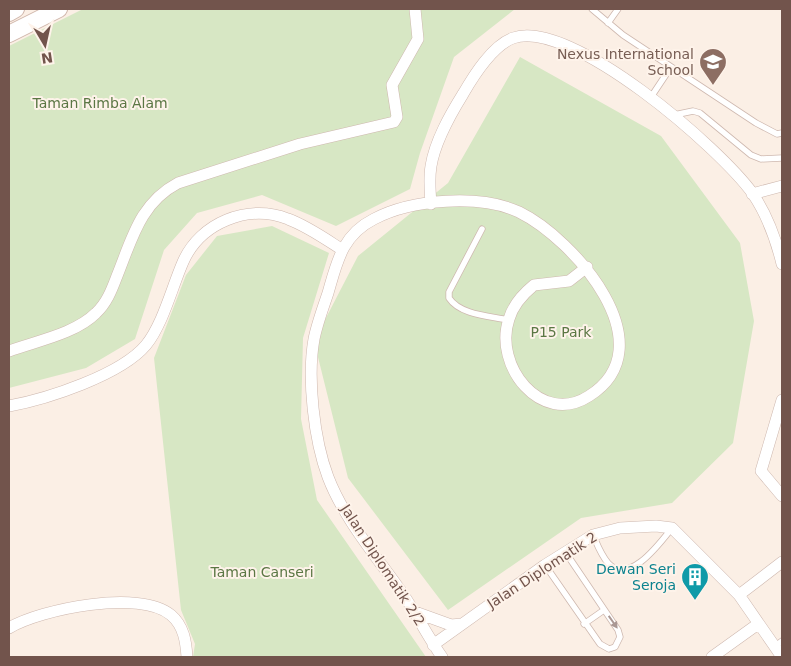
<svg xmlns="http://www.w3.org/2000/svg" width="791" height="666" font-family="'DejaVu Sans',sans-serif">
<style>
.green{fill:#d7e7c4}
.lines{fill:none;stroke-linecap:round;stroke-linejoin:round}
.lane-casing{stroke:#ceb8af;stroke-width:7}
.street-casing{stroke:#ceb8af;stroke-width:12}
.secondary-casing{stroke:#d0b7ac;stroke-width:18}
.lane{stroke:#fff;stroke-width:5.5}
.street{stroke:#fff;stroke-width:11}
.secondary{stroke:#fff;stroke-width:16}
.oneway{fill:#aa9894}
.labels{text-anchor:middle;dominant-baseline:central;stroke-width:4;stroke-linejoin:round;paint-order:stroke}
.education-label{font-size:14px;fill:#785e54;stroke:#fef3ea;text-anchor:end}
.park-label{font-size:14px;fill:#5b7744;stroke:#fef3ea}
.street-label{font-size:14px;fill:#72544c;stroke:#fef3ea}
.culture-label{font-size:14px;fill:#0d838f;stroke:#fef3ea;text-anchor:end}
</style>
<rect width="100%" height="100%" fill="#fbefe5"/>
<!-- green -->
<path class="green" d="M83 9H515L454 57 420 153 410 189 336 226 262 195 197 213 164 250 135 339 86 368 9 388V46Z
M520 57 661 136 740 243 754 321 733 443 672 503 581 518 448 610 348 478 314 341 358 256 448 183Z
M272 226 329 253 303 338 301 419 317 500 426 657H193L195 644 181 610 154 358 186 275 217 236Z"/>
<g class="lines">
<defs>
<path id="lane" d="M592 9 623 35 756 123 777 134 782 133
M608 23 618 9
M651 97 671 67
M674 115 693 111 700 113 751 155 761 159 782 158
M482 229 449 292V298C460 315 490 316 508 320
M593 535C597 544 601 555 608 563 629 586 660 543 672 528
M545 565 600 644 609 649 615 647 620 637 618 630 566 553
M584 624 604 610
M774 647 782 641"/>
<path id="street" d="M752 194 782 186
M431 204C430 192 429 178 431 166 435 141 450 115 463 94 474 75 492 46 513 38 570 17 721 149 753 194 767 215 776 239 782 264
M9 351C36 341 75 334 96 313 107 303 112 289 117 276 132 239 140 203 178 183L300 144 394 122 397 117 392 85 418 39 415 9
M782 400 761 471 782 496
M9 406C47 399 121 375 146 345 163 324 172 287 183 262 200 223 248 203 288 219 307 226 324 238 341 249
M739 595 782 562
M415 612 451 625 462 624
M9 628C41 609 140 589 171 615 184 626 186 642 187 657
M433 645 545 565 593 535 620 528 656 526 672 528 739 595 782 657
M442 657C428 637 417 615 403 594 377 557 344 519 328 477 314 440 307 378 314 339 317 324 323 308 328 293 337 262 342 235 374 219 412 199 480 194 519 212 574 239 668 346 589 396 541 427 493 365 509 319 513 305 523 294 534 285L569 281 587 267
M712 657 758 624"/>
<path id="secondary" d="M9 13 16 9
M9 34 59 9"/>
</defs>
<!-- lane casing -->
<use href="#lane" class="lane-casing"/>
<!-- street casing -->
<use href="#street" class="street-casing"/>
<!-- secondary casing -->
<use href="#secondary" class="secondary-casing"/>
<!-- lane -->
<use href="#lane" class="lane"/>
<!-- street -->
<use href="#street" class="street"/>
<!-- secondary -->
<use href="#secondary" class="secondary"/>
</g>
<!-- one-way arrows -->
<defs><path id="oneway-solid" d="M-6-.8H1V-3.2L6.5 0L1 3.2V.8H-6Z" transform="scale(1.25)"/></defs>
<use class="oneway" href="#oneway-solid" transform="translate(613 622) rotate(55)"/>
<!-- icons -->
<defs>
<symbol id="school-pin" viewBox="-11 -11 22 30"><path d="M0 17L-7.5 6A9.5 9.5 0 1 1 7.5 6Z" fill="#8d6e63" stroke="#fef3ea"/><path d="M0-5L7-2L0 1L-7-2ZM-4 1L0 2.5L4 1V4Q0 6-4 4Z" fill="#fff"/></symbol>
<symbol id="building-pin" viewBox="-11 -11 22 30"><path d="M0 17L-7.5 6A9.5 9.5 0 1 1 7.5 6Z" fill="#0f9aa8" stroke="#fef3ea"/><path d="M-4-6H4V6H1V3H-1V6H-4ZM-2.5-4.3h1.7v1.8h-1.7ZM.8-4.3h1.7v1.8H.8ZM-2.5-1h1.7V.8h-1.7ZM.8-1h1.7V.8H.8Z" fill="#fff"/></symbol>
</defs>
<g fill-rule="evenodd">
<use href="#school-pin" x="697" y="46" width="32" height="43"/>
<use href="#building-pin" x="679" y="561" width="32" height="43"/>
</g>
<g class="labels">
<!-- education labels -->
<g class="education-label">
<text x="694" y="54">Nexus International<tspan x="694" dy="16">School</tspan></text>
</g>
<!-- park labels -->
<g class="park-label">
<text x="100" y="103">Taman Rimba Alam</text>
<text x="561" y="332">P15 Park</text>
<text x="262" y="572">Taman Canseri</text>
</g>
<!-- street labels -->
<g class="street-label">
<text transform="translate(383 565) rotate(57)">Jalan Diplomatik 2/2</text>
<text transform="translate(542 570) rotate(-33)">Jalan Diplomatik 2</text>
</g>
<!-- culture labels -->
<g class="culture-label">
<text x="676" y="569">Dewan Seri<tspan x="676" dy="16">Seroja</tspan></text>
</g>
</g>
<!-- border -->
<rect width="791" height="666" fill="none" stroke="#72544c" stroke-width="20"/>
<!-- north arrow -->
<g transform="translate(45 45) rotate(171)" stroke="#fef3ea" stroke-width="4" paint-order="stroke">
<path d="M0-4L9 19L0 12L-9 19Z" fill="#72544c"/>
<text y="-8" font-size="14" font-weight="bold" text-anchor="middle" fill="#72544c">N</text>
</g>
</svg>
